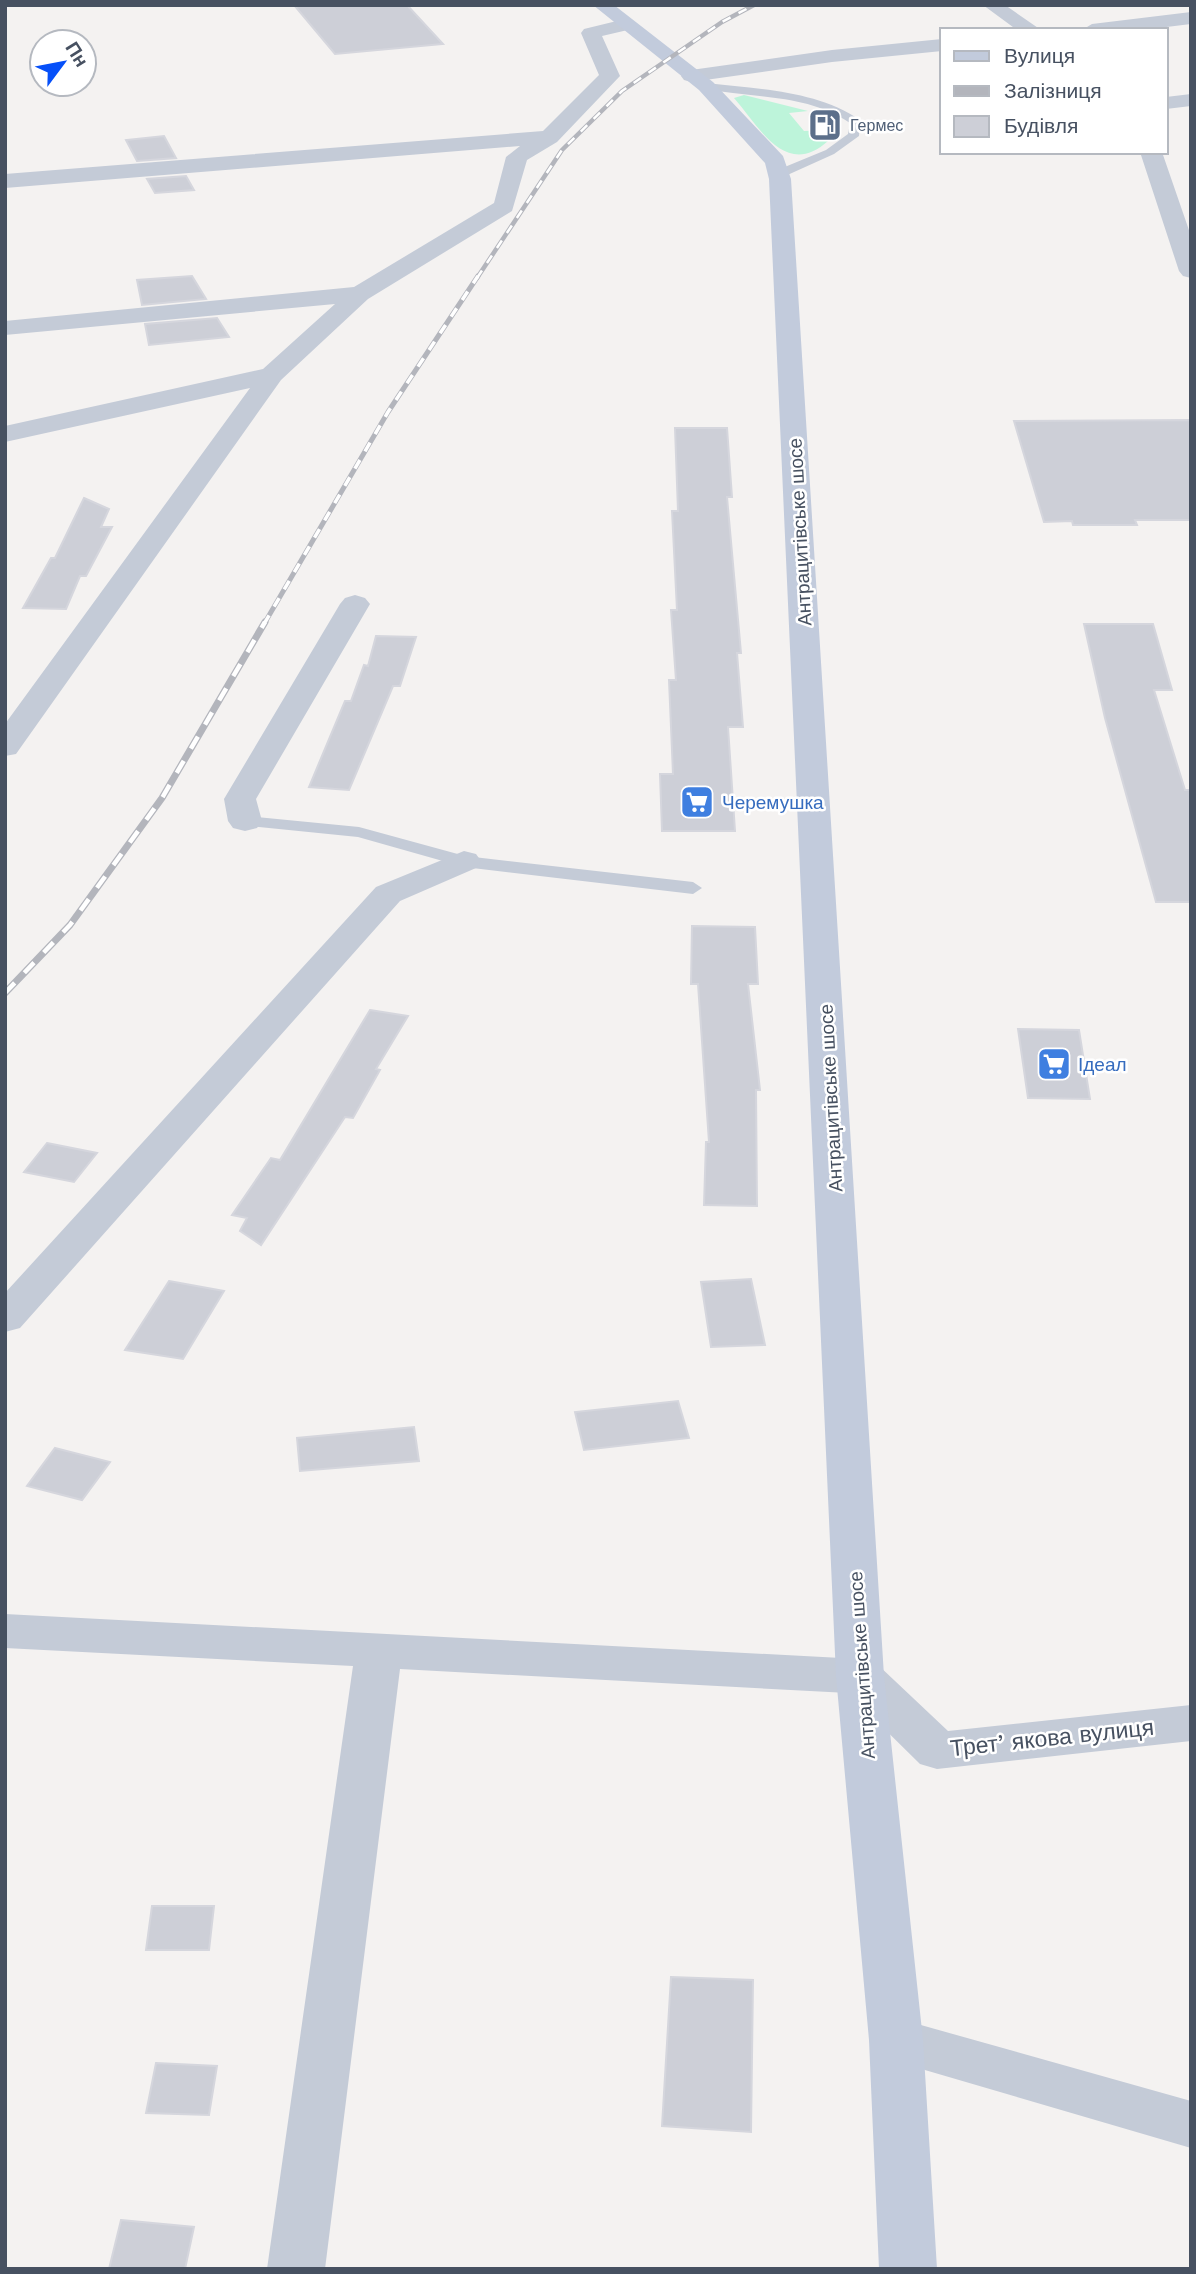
<svg xmlns="http://www.w3.org/2000/svg" width="1196" height="2274" font-family="'Work Sans',sans-serif">
<style>
.green{fill:#bdf4da}
.building{fill:#cdcfd7;stroke:#d5d6dd;stroke-width:2}
.lines{fill:none;stroke-linecap:round;stroke-linejoin:round}
.service{fill:#c4cbd7;fill-rule:evenodd}
.minor{fill:#c4cbd7;fill-rule:evenodd}
.secondary{fill:#c2cbdc;fill-rule:evenodd}
.rail-far2-casing{stroke:#b3b5bc;stroke-width:4.5}
.rail-far1-casing{stroke:#b3b5bc;stroke-width:5}
.rail-casing{stroke:#b3b5bc;stroke-width:7}
.rail-far2{stroke:#fff;stroke-width:2.5;stroke-dasharray:9;stroke-linecap:butt}
.rail-far1{stroke:#fff;stroke-width:3.5;stroke-dasharray:10;stroke-linecap:butt}
.rail{stroke:#fff;stroke-width:4.5;stroke-dasharray:14;stroke-linecap:butt}
.labels{text-anchor:middle;dominant-baseline:central;stroke-width:5;stroke-linejoin:round;paint-order:stroke}
.far-service-label{font-size:16px;fill:#4e5e75;stroke:#fff;text-anchor:start}
.street-label{font-size:19px;fill:#475161;stroke:#fff}
.shop-label{font-size:19px;fill:#366cbe;stroke:#fff;text-anchor:start}
.near-street-label{font-size:23px;fill:#475161;stroke:#fff}
</style>
<rect width="100%" height="100%" fill="#f4f2f1"/>
<!-- green -->
<path class="green" d="M744 95 808 111 789 113 804 131 828 130V141C786 179 760 128 734 98Z"/>
<!-- building -->
<path class="building" d="M294 5H407L443 44 335 54Z
M164 136 176 158 137 161 126 140Z
M186 176 194 190 155 193 147 179Z
M192 276 206 299 142 305 137 280Z
M217 318 229 337 149 345 145 324Z
M1191 420V520H1135L1137 525H1073L1072 521 1044 522 1014 421Z
M675 428H727L732 497H727L741 653H737L743 727H728L735 831H662L660 774H673L669 680H676L671 610H677L672 511H678Z
M84 498 109 509 101 527H112L86 576H80L66 609 23 608 51 558H55Z
M1084 624H1153L1172 690H1154L1185 790H1191V902H1156L1105 718Z
M376 636 416 637 400 686H393L349 790 309 787 345 701H351L364 665 368 666Z
M692 926 755 927 758 984H748L760 1090H756L757 1206 704 1205 706 1142H709L698 984H691Z
M370 1010 408 1016 376 1069 380 1070 353 1118 345 1117 261 1245 240 1231 247 1218 232 1215 271 1158 280 1160Z
M1018 1029 1079 1030 1090 1099 1028 1098Z
M47 1143 97 1153 74 1182 24 1172Z
M751 1279 765 1345 711 1347 701 1282Z
M169 1281 224 1291 183 1359 125 1350Z
M678 1401 689 1438 584 1450 575 1412Z
M414 1427 419 1461 300 1471 297 1438Z
M55 1448 110 1462 82 1500 27 1486Z
M152 1906H214L209 1950H146Z
M671 1977 753 1980 751 2132 662 2126Z
M156 2063 217 2066 209 2115 146 2113Z
M121 2220 194 2227 185 2269H109Z"/>
<g class="lines">
<!-- service -->
<path class="service" d="M706 83C757 89 816 90 860 120L859 136 834 154 783 177H775V171L826 150 848 134 850 123C806 93 752 99 702 88L700 86Z
M245 816 359 827 465 856 693 882 702 888 693 894 464 867 358 837 239 825 236 821 239 817Z"/>
<!-- minor -->
<path class="minor" d="M983 5H1005L1041 30H1017Z
M1191 12V24L1142 30H1082L1092 24Z
M625 19 632 21 635 25 632 29 602 36 620 76 557 142 527 160 512 211 368 299 281 380 16 754 5 756V724L250 388 5 442V426L263 369 335 304 5 335V321L354 287 494 203 506 157 520 146 5 188V174L543 131 599 75 581 33 584 29Z
M942 39V51L832 62 691 82 684 80 681 76 684 72 691 70 832 50Z
M1191 94V106L1166 109V97Z
M1140 152H1162L1191 236V278L1183 276 1179 271Z
M355 595 365 598 370 604 256 799 262 821 257 828 245 831 233 828 228 821 224 799 340 604 345 598Z
M464 851 476 854 481 861 476 868 400 901 20 1328 5 1332V1293L376 887Z
M5 1614 860 1659 877 1664 948 1731 1191 1705V1741L937 1769 920 1764 848 1693 400 1669 325 2269H267L353 1666 5 1648Z
M896 2018 1191 2101V2148L877 2056 869 2040 877 2024Z"/>
<!-- secondary -->
<path class="secondary" d="M593 5H614L713 82 783 156 791 179 884 1676 923 2040 937 2269H879L869 2040 836 1676 769 179 765 163 699 90Z"/>
<defs>
<path id="rail-far2" d="M477 278 562 150 622 91 722 22 754 5"/>
<path id="rail-far1" d="M264 624 388 412 478 276"/>
<path id="rail" d="M5 993 70 925 162 798 265 622"/>
</defs>
<!-- rail-far2 casing -->
<use href="#rail-far2" class="rail-far2-casing"/>
<!-- rail-far1 casing -->
<use href="#rail-far1" class="rail-far1-casing"/>
<!-- rail casing -->
<use href="#rail" class="rail-casing"/>
<!-- rail-far2 -->
<use href="#rail-far2" class="rail-far2"/>
<!-- rail-far1 -->
<use href="#rail-far1" class="rail-far1"/>
<!-- rail -->
<use href="#rail" class="rail"/>
</g>
<!-- icons -->
<defs>
<symbol id="fuel-square" viewBox="-11 -11 22 22"><rect x="-9" y="-9" width="18" height="18" rx="4" fill="#5c6f8a" stroke="#fff"/><path d="M-5.5-6h7V0h2V4h1.3V-2.5L3-4.5l.8-.8L6-3V5H2.5V1h-1V6h-7ZM-4.2-4.7v3.2H.2V-4.7Z" fill="#fff"/></symbol>
<symbol id="supermarket-square" viewBox="-11 -11 22 22"><rect x="-9" y="-9" width="18" height="18" rx="4" fill="#3f7fe0" stroke="#fff"/><path d="M-6-5.5h2.5l.6 2H6L4.5 2H-2.5L-4.4-4H-6ZM-1.5 3.2a1.3 1.3 0 1 0 .1 0ZM3 3.2a1.3 1.3 0 1 0 .1 0Z" fill="#fff"/></symbol>
</defs>
<g fill-rule="evenodd">
<use href="#fuel-square" x="806" y="106" width="38" height="38"/>
<use href="#supermarket-square" x="678" y="783" width="38" height="38"/>
<use href="#supermarket-square" x="1035" y="1045" width="38" height="38"/>
</g>
<g class="labels">
<!-- far-service labels -->
<g class="far-service-label">
<text x="850" y="125">Гермес</text>
</g>
<!-- street labels -->
<g class="street-label">
<text transform="translate(800 532) rotate(-93)">Антрацитівське шосе</text>
<text transform="translate(831 1098) rotate(-93)">Антрацитівське шосе</text>
<text transform="translate(862 1665) rotate(-94)">Антрацитівське шосе</text>
</g>
<!-- shop labels -->
<g class="shop-label">
<text x="722" y="802">Черемушка</text>
<text x="1078" y="1064">Ідеал</text>
</g>
<!-- near-street labels -->
<g class="near-street-label">
<text transform="translate(1052 1738) rotate(-6)">Третʼякова вулиця</text>
</g>
</g>
<!-- border -->
<rect width="1196" height="2274" fill="none" stroke="#475161" stroke-width="14"/>
<!-- legend -->
<rect x="940" y="28" width="228" height="126" fill="#ffffff" stroke="#b5b9c0" stroke-width="2"/>
<rect x="954" y="51" width="35" height="10" fill="#c2cbdc" stroke="#b5b9c0" stroke-width="2"/>
<text x="1004" y="63" font-size="21" fill="#475161">Вулиця</text>
<rect x="954" y="86" width="35" height="10" fill="#b3b5bc" stroke="#b5b9c0" stroke-width="2"/>
<text x="1004" y="98" font-size="21" fill="#475161">Залізниця</text>
<rect x="954" y="116" width="35" height="21" fill="#cdcfd7" stroke="#b5b9c0" stroke-width="2"/>
<text x="1004" y="133" font-size="21" fill="#475161">Будівля</text>
<!-- north arrow -->
<g transform="translate(63 63) rotate(58)"><circle r="33" fill="#ffffff" stroke="#b5b9c0" stroke-width="2"/>
<path d="M0-5L12 26L0 18L-12 26Z" fill="#0650f9"/>
<text y="-10" font-size="19" font-weight="bold" text-anchor="middle" fill="#475161">Пн</text>
</g>
</svg>
